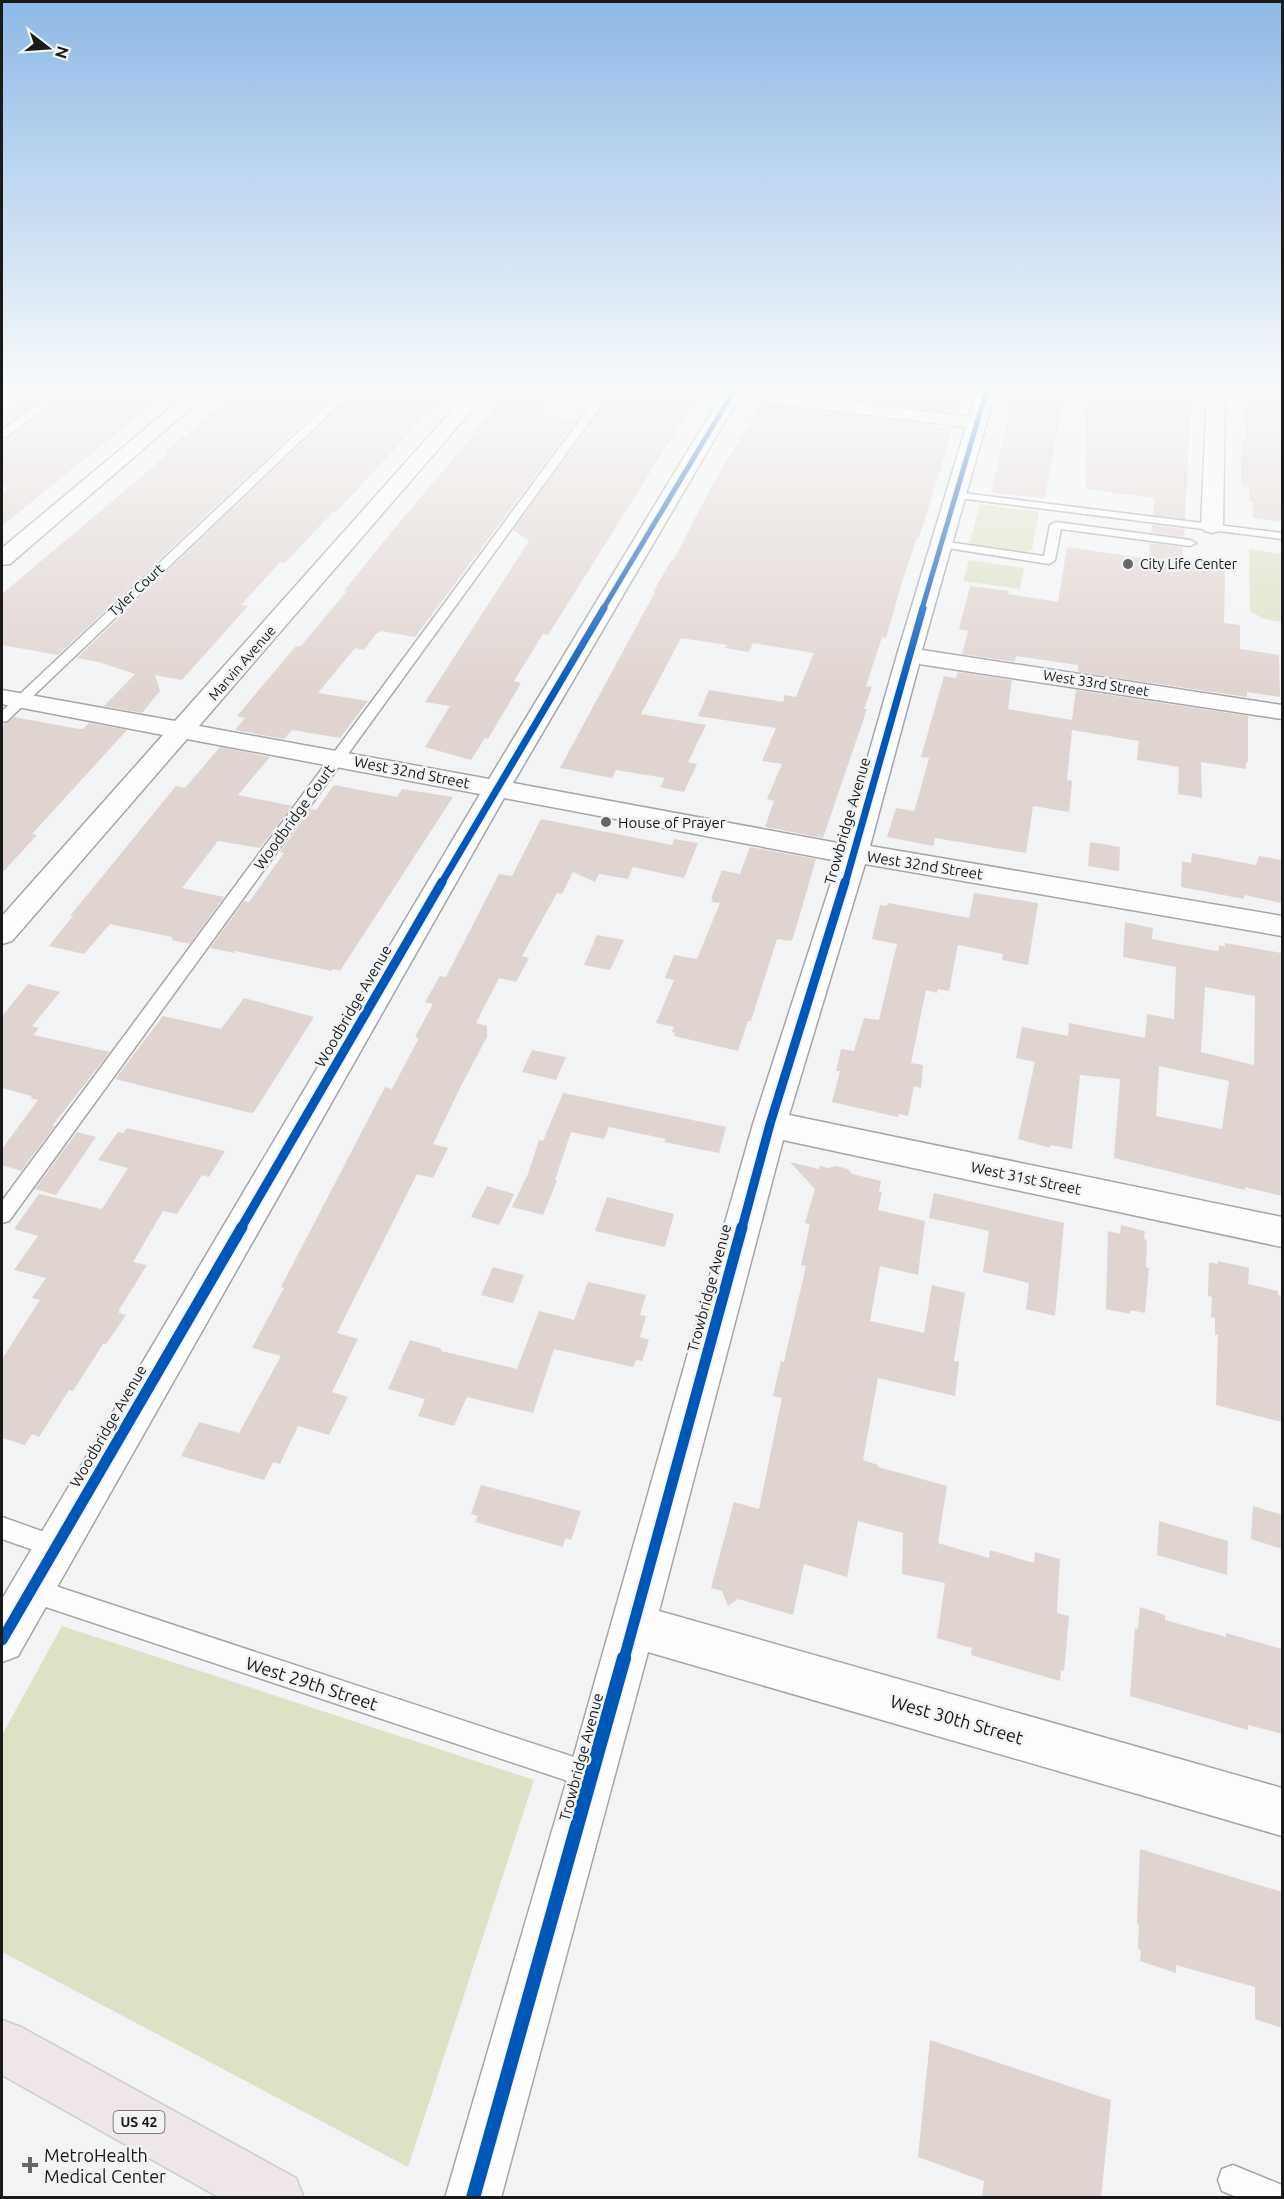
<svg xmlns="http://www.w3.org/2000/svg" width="1284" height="2199" font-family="Ubuntu,sans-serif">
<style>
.green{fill:#dde1c6}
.building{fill:#e0d4d0;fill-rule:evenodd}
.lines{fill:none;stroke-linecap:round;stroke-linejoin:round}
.service-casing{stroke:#a5a6a7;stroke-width:3}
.minor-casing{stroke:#a5a6a7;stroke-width:3}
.primary-casing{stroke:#cccdcd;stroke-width:3}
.service{fill:#fdfdfd;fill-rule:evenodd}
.minor{fill:#fdfdfd;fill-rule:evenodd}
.primary{fill:#eee6e7;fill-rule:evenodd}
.cycleway-far4-casing{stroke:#f1f3f5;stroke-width:8}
.cycleway-far3-casing{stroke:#f1f3f5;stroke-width:10}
.cycleway-far2-casing{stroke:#f1f3f5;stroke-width:13}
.cycleway-far1-casing{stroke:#f1f3f5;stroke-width:15}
.cycleway-casing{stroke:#f1f3f5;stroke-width:17}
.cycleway-far4{stroke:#0057b8;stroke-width:5}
.cycleway-far3{stroke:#0057b8;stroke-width:7}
.cycleway-far2{stroke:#0057b8;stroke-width:9}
.cycleway-far1{stroke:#0057b8;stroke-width:11}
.cycleway{stroke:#0057b8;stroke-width:14}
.poi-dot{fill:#666667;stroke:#f1f3f5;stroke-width:2}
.labels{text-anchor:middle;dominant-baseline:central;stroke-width:5;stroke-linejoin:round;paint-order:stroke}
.far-poi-label{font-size:14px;fill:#1a1a1b;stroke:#f1f3f5;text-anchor:start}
.far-street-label{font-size:14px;fill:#1a1a1b;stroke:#f1f3f5}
.shield{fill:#f1f3f5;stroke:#5a5b5c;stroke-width:1.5}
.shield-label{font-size:14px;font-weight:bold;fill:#1a1a1b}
.street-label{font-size:15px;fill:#1a1a1b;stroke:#f1f3f5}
.poi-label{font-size:15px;fill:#1a1a1b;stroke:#f1f3f5;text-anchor:start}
.near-street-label{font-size:18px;fill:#1a1a1b;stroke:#f1f3f5}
.near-poi-label{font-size:18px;fill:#1a1a1b;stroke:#f1f3f5;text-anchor:start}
</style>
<rect width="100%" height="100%" fill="#f2f3f4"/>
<!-- green -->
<path class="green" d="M980 504 1039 512 1032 550 1022 553 969 545Z
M1249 549 1282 554V622L1264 619 1250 611Z
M969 560 1024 568 1020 589 963 581Z
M62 1626 534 1780 408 2167 2 1952V1735Z"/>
<!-- building -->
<path class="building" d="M240 389H340L58 655 2 645V594L168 454 164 453Z
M357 389H451L337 511H334L285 563 280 562 241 605 248 606 182 680 155 675 160 691 142 713 104 706 135 674 99 662 77 658Z
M512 389H556L539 414 578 419 415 637 381 631 376 634 364 650 355 648 318 693 368 701 340 738 292 730 284 739 235 730 245 718 237 716 296 646H301L347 591H344L393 530Z
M615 389 697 398 548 635 543 634 514 681 521 683 488 739 485 738 471 760 425 747 450 706 425 702 529 541 513 530Z
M770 389H965L957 413Z
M1015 389H1065L1045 498 991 493Z
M1150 389H1188V397L1191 398 1185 519 1153 515 1154 498 1086 489V392L1147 399Z
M1245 389 1282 391V522L1253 518V502L1249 501V489L1241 486V440H1246Z
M73 391 159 399 2 526V493L9 488 2 486V440L7 439Z
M25 397 40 399 2 428V414Z
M761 404 953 428 919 538H917L903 579 886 638 882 637 866 686 872 687 864 709H867L823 838 765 827 774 801 767 799 782 764 762 761 776 728 698 716 709 690 783 702 785 695 796 697 814 653 753 643 749 652 725 648 727 645 681 638 641 714 706 725 688 762 697 764 684 792 660 787 665 778 616 770 612 778 560 768 655 592H653L671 561H673L714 482Z
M1152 525 1185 529 1184 537 1151 533Z
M1150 543 1183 547 1182 563 1225 571 1224 623 1240 625V649L1279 655 1280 697 1247 692V697L1078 672V665L1016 656 1015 662 962 654 968 631 959 629 970 586 1009 591 1008 594 1058 602 1067 547 1149 559Z
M958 672 1012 680 1008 709 1072 720 1076 690 1248 716V762H1246V769L1201 762 1202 798 1178 794 1179 767 1137 760 1139 741 1072 730 1067 780 1072 781 1069 812 1033 806 1026 853 935 838 933 846 887 837 896 808 914 811 915 809 929 758 921 757 944 676 956 678Z
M14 717 79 729H83L89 723 127 730 32 834 37 835 2 873V726Z
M220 747 270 757 238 795 292 806 260 848 218 841 182 888 224 897 190 944 172 940V937L110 924 84 954 49 946 73 916H70L176 786 185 788Z
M334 785 397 797 402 789 453 797 340 971 333 969 332 971 235 951 234 953 210 948 244 901 249 902 284 853 280 852 311 809 316 810Z
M541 819 672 845 674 839 698 843 684 878 633 867 628 879 599 874 595 882 573 872 562 894 557 893 522 956 529 958 516 982 499 978 476 1023 487 1026V1037L462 1084 433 1144 448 1148 433 1178 417 1174 337 1333 358 1339 332 1392 348 1397 329 1435 298 1426 280 1464 273 1462 264 1480 181 1456 199 1422 239 1433 281 1356 252 1348 284 1288 281 1287 385 1087 392 1089 419 1038 415 1037 433 1004 425 1002 440 976 446 977 499 874 512 876Z
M1090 842 1120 847 1119 871 1088 866Z
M750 847 816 859 793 938 791 941 777 939 751 1021H748L738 1051 674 1036 675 1033 672 1032 674 1027 656 1023 674 980 665 978 674 955 697 959 720 903 712 902 713 899H711L722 870 740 874Z
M1192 853 1256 865 1259 856 1282 860V903L1244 895V899L1181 887 1182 861 1191 863Z
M974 893 1038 903 1028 965 1002 960 1003 954 958 945 949 991 938 989 937 993 926 990 911 1063 923 1065 921 1088 914 1086 908 1116 899 1114 898 1117 832 1102 840 1071H836L841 1049 854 1051 864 1018 879 1020 897 944 872 939 880 905 887 906 888 903 969 918Z
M1125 922 1153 928 1152 939 1216 951 1219 950V945L1225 947V943L1282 953V1196L1245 1187V1190L1114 1158 1120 1079 1080 1075 1072 1149 1050 1145V1148L1018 1139 1035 1062 1016 1058 1022 1027 1068 1036 1069 1023 1145 1038 1147 1014 1174 1019 1176 967 1123 957ZM1205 987 1255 996 1254 1065 1201 1052ZM1159 1066 1229 1081 1222 1129 1156 1116Z
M597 935 624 940 610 970 584 965Z
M28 984 60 992 32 1026 39 1028 33 1035 110 1052 52 1126H55L21 1171 2 1165V1149L38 1100 30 1098 32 1096 2 1088V1016Z
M244 998 314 1017 254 1112 251 1113 115 1079 163 1016 221 1029Z
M532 1050 566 1057 556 1080 522 1072Z
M563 1093 726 1127 719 1153 664 1142 666 1139 609 1127 604 1139 571 1132 555 1180 557 1181 543 1215 512 1207 528 1174 539 1140 543 1141Z
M127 1128 225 1151 209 1177 202 1175 177 1214 163 1211 133 1262 147 1265 119 1310V1313L126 1315 106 1344H103L73 1391 69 1390 39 1437 32 1434 25 1445 2 1438V1359L40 1300 32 1298 46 1278 14 1270 38 1236 14 1229 39 1194 102 1209 128 1168 98 1160 118 1132 123 1133Z
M77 1132 96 1137 56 1195 35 1189Z
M790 1162 819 1169 820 1166 829 1168 836 1166 848 1169 852 1174 881 1181 879 1192H882L878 1210 925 1221 918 1275 880 1266 870 1321 924 1333 932 1285 965 1293 954 1361 959 1362 955 1396 878 1378 863 1460 878 1465V1467L947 1486 938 1543 989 1558 990 1550 1034 1563 1035 1552 1060 1559 1057 1613 1069 1616 1064 1671 1061 1670 1060 1681 971 1655 972 1648 937 1638 945 1583 902 1574 903 1533 858 1521 847 1577 804 1564 793 1615 738 1599 728 1606 722 1591 711 1588 734 1502 759 1509 782 1398 773 1396 781 1361 784 1362 806 1266 801 1265 810 1224 805 1223 815 1189Z
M487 1186 514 1194 499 1225 471 1217Z
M934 1193 1064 1223 1055 1316 1026 1309 1029 1283 983 1272 989 1231 929 1218Z
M607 1197 674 1214 665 1247 595 1231Z
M1121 1225 1145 1231 1144 1239 1147 1240 1146 1267 1149 1268 1145 1313 1130 1310V1314L1106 1309 1108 1231 1120 1234Z
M1218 1261 1249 1268 1248 1284 1278 1291V1295L1282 1296V1422L1216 1405 1218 1335H1215V1318L1211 1317 1212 1297 1208 1296 1209 1262 1218 1264Z
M493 1267 524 1275 513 1303 481 1295Z
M588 1282 646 1295 640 1315 646 1316 640 1337 649 1340 642 1361 636 1360 633 1367 554 1349 533 1413 467 1397 454 1426 418 1416 425 1399 388 1389 410 1340 442 1349 441 1351 517 1369 539 1311 574 1320Z
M481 1485 581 1511 571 1540 565 1538 563 1547 475 1522 478 1516 471 1514Z
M1253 1506 1282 1515V1549L1251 1539Z
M1159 1521 1228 1541 1227 1575 1157 1555Z
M1140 1607 1165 1615V1620L1226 1637V1633L1282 1649V1734L1248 1725V1730L1130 1696 1135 1628 1138 1629Z
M1140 1849 1282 1892V2028L1255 2019V1987L1176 1965V1973L1140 1961 1141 1950 1138 1949 1139 1925 1137 1924Z
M930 2040 1111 2100 1101 2198H982L984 2181 918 2157Z"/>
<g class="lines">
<defs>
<path id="service" d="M57 389H69L6 437 2 438V430Z
M344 389H355L7 721 2 722V711Z
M603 389H613L9 1221 2 1223V1201Z
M955 492 1282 533V539L951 497 949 495Z
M1056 522 1190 540 1196 543 1190 546 1061 529 1055 560 1049 564 941 547 935 544 941 541 1044 556 1050 525Z
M2 1517 64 1539 68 1547 64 1555 56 1558 2 1539Z
M31 1578 592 1763 601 1767 605 1776 601 1785 592 1789 31 1602 23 1598 19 1590 23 1582Z
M1233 2165 1282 2185V2198H1239L1222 2191 1218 2180 1222 2169Z"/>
<path id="minor" d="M193 389H213L10 564 2 565V548Z
M471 389H490L199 726 489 779 721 396 700 393 697 389H751L970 417 978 389H996L922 650 1282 705V719L919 664 870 846 1282 916V936L865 864 789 1115 1282 1217V1247L783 1140 659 1611 1282 1788V1836L648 1652 501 2198H445L568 1776 753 1124 838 861 504 798 18 1656 2 1662V1599L480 794 187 739 12 941 2 944V916L163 735 2 704V690L175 721ZM738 399 966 427 897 655 843 844 513 783Z
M1207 389H1225L1223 527 1219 531 1212 533 1205 531 1201 527Z"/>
<path id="primary" d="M2 2020 21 2027 296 2178 304 2198H220L2 2075Z"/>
</defs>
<!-- service casing -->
<use href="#service" class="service-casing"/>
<!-- minor casing -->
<use href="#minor" class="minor-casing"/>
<!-- primary casing -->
<use href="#primary" class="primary-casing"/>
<!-- service -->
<use href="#service" class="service"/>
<!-- minor -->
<use href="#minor" class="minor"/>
<!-- primary -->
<use href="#primary" class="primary"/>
<defs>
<path id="cycleway-far4" d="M603 609 735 389
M922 609 987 389"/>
<path id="cycleway-far3" d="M441 884 604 608
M845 884 923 608"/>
<path id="cycleway-far2" d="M241 1228 442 882
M742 1228 770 1124 845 882"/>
<path id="cycleway-far1" d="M2 1640 242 1227
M624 1659 742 1227"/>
<path id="cycleway" d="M473 2198 624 1658"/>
</defs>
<!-- cycleway-far4 casing -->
<use href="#cycleway-far4" class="cycleway-far4-casing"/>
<!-- cycleway-far3 casing -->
<use href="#cycleway-far3" class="cycleway-far3-casing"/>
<!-- cycleway-far2 casing -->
<use href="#cycleway-far2" class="cycleway-far2-casing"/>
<!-- cycleway-far1 casing -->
<use href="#cycleway-far1" class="cycleway-far1-casing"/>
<!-- cycleway casing -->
<use href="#cycleway" class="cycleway-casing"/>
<!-- cycleway-far4 -->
<use href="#cycleway-far4" class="cycleway-far4"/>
<!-- cycleway-far3 -->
<use href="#cycleway-far3" class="cycleway-far3"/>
<!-- cycleway-far2 -->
<use href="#cycleway-far2" class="cycleway-far2"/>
<!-- cycleway-far1 -->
<use href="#cycleway-far1" class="cycleway-far1"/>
<!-- cycleway -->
<use href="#cycleway" class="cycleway"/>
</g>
<!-- sky -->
<linearGradient id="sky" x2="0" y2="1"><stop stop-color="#8eb9e7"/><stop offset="0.56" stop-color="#f9fafa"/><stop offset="1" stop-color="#f9fafa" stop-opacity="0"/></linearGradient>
<rect width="1284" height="697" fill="url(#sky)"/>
<!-- markers -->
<g class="poi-dot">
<circle cx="1128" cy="564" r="6"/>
<circle cx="606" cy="822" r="6"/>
<path d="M27 2156h6v6h6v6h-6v6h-6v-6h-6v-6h6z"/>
</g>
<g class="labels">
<!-- far-poi labels -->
<g class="far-poi-label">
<text x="1140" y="564">City Life Center</text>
</g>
<!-- far-street labels -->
<g class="far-street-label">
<text transform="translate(136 590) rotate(-43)">Tyler Court</text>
<text transform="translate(242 663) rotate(-49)">Marvin Avenue</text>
<text transform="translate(1096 683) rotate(9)">West 33rd Street</text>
</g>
<!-- shield labels -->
<rect class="shield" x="113.5" y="2111" width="51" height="22" rx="4.5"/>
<g class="shield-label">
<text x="139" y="2122">US 42</text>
</g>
<!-- street labels -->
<g class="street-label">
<text transform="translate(412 772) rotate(11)">West 32nd Street</text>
<text transform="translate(294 817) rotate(-54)">Woodbridge Court</text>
<text transform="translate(847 821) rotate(-74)">Trowbridge Avenue</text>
<text transform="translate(925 865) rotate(9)">West 32nd Street</text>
<text transform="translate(353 1006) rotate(-60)">Woodbridge Avenue</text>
<text transform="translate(1026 1178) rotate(12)">West 31st Street</text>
<text transform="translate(709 1288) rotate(-75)">Trowbridge Avenue</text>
<text transform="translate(108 1426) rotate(-60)">Woodbridge Avenue</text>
<text transform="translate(581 1757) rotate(-75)">Trowbridge Avenue</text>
</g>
<!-- poi labels -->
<g class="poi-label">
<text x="618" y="822">House of Prayer</text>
</g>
<!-- near-street labels -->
<g class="near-street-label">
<text transform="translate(312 1683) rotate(18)">West 29th Street</text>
<text transform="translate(957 1719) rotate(16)">West 30th Street</text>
</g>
<!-- near-poi labels -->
<g class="near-poi-label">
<text x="44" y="2155">MetroHealth<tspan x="44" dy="21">Medical Center</tspan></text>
</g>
</g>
<!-- border -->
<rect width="1284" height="2199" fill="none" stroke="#1a1a1b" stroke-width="6"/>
<!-- north arrow -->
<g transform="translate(48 48) rotate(107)" stroke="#f1f3f5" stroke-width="4.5" paint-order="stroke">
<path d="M0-4.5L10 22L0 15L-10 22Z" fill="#1a1a1b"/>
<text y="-9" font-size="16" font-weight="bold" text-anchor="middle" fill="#1a1a1b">N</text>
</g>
</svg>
